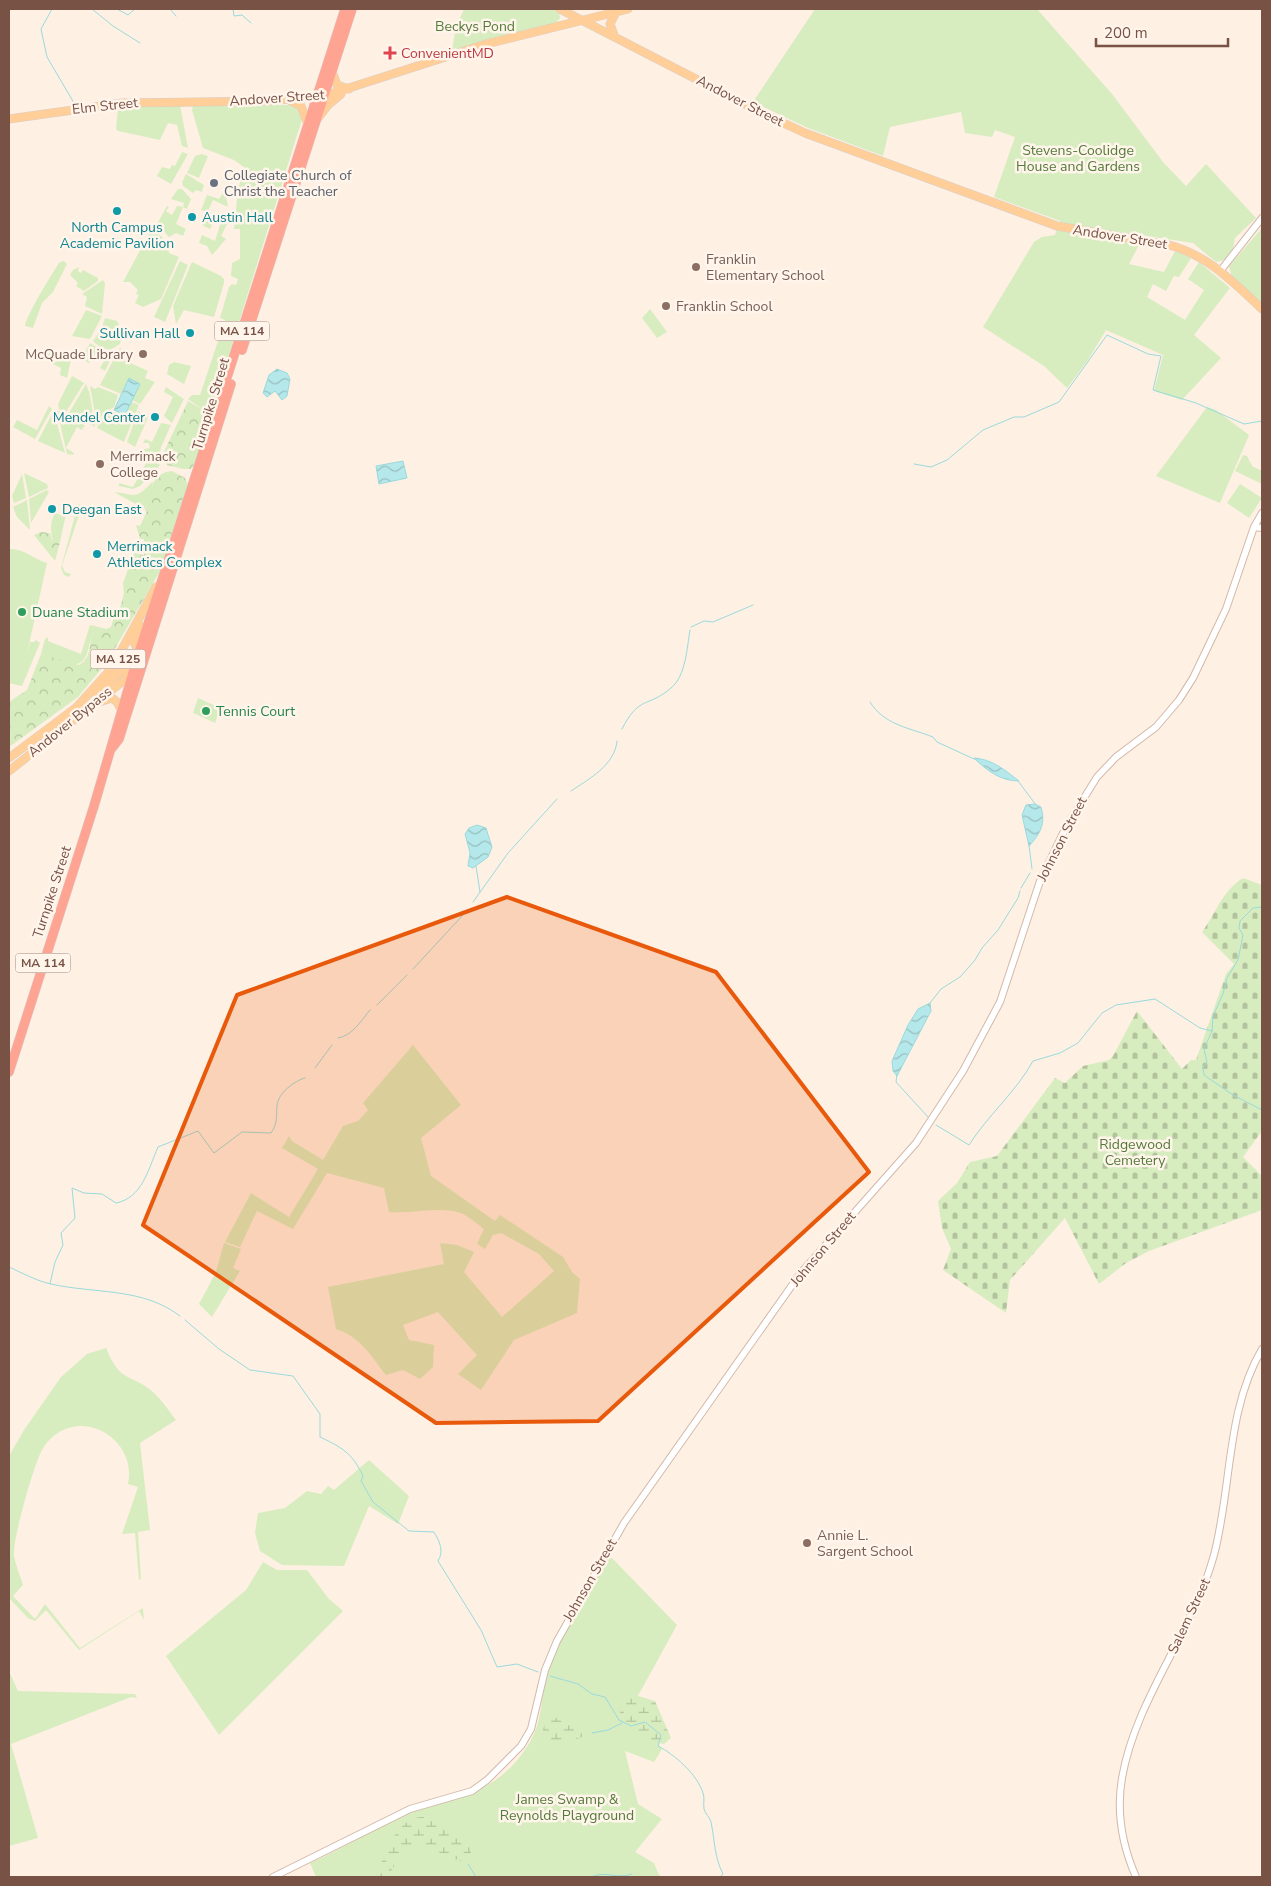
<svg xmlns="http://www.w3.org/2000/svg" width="1271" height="1886" font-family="'Nunito Sans',sans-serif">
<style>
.green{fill:#d7edc0}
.forest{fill:url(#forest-crowns)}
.wetland{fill:url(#wetland-marsh)}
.cemetery{fill:url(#cemetery-stones)}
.water{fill:url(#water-waves);stroke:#9adadd}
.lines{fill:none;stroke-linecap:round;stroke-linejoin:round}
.stream{stroke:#9adadd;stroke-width:1}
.minor-casing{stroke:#d3b8aa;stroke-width:8}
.major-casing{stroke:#d9cfcb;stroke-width:9}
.highway-casing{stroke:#d9cfcb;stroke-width:10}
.minor{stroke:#fff;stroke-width:6}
.major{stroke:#ffce99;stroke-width:8}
.highway{stroke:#ffa393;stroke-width:9}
.marked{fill:#e8590c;fill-opacity:0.2;stroke:#e8590c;stroke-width:4;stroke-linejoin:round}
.health-dot{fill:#e0444e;stroke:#fff5eb;stroke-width:2}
.worship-dot{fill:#6b7280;stroke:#fff5eb;stroke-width:2}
.culture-dot{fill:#0f9aa8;stroke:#fff5eb;stroke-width:2}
.education-dot{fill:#8d6e63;stroke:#fff5eb;stroke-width:2}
.leisure-dot{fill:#2e9e5b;stroke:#fff5eb;stroke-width:2}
.labels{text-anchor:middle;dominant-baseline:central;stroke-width:5;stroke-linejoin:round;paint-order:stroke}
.shield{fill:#fff5eb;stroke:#a18378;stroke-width:1}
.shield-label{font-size:12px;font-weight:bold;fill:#795246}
.park-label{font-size:14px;fill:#547a3a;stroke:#fff5eb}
.health-label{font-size:14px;fill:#be3a42;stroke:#fff5eb;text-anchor:start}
.street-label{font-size:14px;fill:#795246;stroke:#fff5eb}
.worship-label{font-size:14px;fill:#5b616d;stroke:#fff5eb;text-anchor:start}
.culture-label{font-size:14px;fill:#0d838f;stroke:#fff5eb;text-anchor:start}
.education-label{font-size:14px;fill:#785e54;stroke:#fff5eb;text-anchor:start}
.leisure-label{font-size:14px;fill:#27864d;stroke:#fff5eb;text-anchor:start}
</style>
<defs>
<pattern id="forest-crowns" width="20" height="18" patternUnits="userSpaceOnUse" patternTransform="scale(1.25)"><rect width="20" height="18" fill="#d7edc0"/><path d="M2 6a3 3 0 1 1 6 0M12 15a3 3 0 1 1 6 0" fill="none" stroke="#b3c39e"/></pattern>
<pattern id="wetland-marsh" width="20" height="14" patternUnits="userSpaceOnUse" patternTransform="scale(1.25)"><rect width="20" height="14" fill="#d7edc0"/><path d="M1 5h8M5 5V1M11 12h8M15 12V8" fill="none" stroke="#b3c39e"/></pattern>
<pattern id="cemetery-stones" width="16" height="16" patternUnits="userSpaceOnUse" patternTransform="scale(1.25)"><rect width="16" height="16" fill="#d7edc0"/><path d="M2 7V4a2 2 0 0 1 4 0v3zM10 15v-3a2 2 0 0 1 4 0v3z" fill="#b3c39e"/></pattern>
<pattern id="water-waves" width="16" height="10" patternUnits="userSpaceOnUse" patternTransform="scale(1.25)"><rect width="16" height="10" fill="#b5e8ea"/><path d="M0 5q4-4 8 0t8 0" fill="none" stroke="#98bfbf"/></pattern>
</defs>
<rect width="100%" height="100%" fill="#fef0e3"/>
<!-- green -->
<path class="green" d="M464 9H554L559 12 560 18 555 24 452 50 456 27Z
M815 9H1037L1112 94 1163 162 1186 186 1206 164 1256 218 1235 238 1233 249 1224 260 1216 262 1193 243 1141 235 1139 245 1129 264 1164 272 1175 251 1191 258 1179 277 1174 276 1166 291 1153 284 1147 297 1185 320 1204 290 1188 279 1199 262 1230 288 1194 335 1221 358 1182 400 1154 391 1163 355 1106 330 1088 360 1067 388 1044 366 983 327 1034 242 1042 237 1055 235 1060 221 994 197 1015 137 995 130 992 137 965 133 961 112 890 127 883 156 808 128 753 102Z
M180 105 188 148 182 146 177 125 168 123 160 140 118 131 116 129 118 108Z
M226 105H292L299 108 303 116 211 412 202 409 188 399 192 395H200L225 320 220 318 229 287 232 284 236 285 238 279 231 276 232 263 240 259V229H234L238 190 244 167 234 160 203 148 192 110 193 106Z
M182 152 188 154 171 184 157 176 162 167 170 169 172 165 175 166Z
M202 154 208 156 199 178 187 173 195 156Z
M186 174 204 185 202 192 196 190 193 193 183 186 182 182Z
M178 189H182L191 199 187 209 183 207 176 224 186 229 183 236 176 233 169 237 157 224 167 206 169 207 166 211 172 215 177 206 183 207 184 203 171 199Z
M223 193 226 195 228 207 213 200 208 211 227 219V222L218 219 217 221H214L210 229 202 225 207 212 201 210 207 195 219 199Z
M221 222 227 224 221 236 226 239 212 255 207 246 199 243 202 235 215 241Z
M152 228 167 242 169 253 179 257 161 299 143 307 135 303 139 295 136 294 138 290 130 282H123Z
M1262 228V305L1232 277 1229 266Z
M64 261 67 264 53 292 42 303 33 328 25 326C25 318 53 271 60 262Z
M180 261 188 265 165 322 154 317Z
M192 262 221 276 224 279V283L214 317 184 310 176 324 173 306Z
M79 267 78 271 81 273 83 270 98 278V281L84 291 76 286 78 283 70 275 73 270Z
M103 280 105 283 102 314 85 306 87 297 82 294Z
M650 309 667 332 657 338 642 318Z
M86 310 102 316 90 339 72 336Z
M105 318 117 321 123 334 120 344 110 350 100 347 93 341 101 330Z
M90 343 106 353 115 350 105 371 100 368 106 358 96 352 89 363 81 359Z
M53 345 52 349 67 356 69 354 72 355 67 378 60 375 61 368 45 360Z
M120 348 126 351 122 359 148 371 145 378 155 382 140 404 132 400 140 384 129 379 121 394 100 385Z
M174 362 191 366 184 384 167 374 169 365Z
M72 376 84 383 66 412 59 409 58 404Z
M86 384 90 395 95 427 69 413Z
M90 386 95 389 98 387 118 395 114 407 102 415 97 426Z
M166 387 184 399 172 423 164 416 173 397 164 392Z
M132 402 139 405 124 442 97 428 102 418 112 411 125 415Z
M49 406 52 409 35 439 13 427 17 420 37 430Z
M1207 407 1216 410 1249 435 1220 503 1156 476Z
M57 410 85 425 82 430 77 427 66 448 74 453 73 455 67 454Z
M138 411 148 417 135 447 127 442Z
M53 412H54L65 453 38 441Z
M161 423 171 425 161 447 159 460 140 450 150 448 149 443H143L145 439 152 442Z
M1243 455 1247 456 1252 466 1262 471V484L1235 471Z
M149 458 160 465 140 486 133 489 119 486V483L133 487Z
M24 473 47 484 48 488 29 497Z
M22 474 26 498 14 503 12 496Z
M153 481 151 498 145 509 114 492C135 494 135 501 153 481Z
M1240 484 1262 498 1249 518 1227 503Z
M47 490 49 492 31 523 29 499Z
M27 500 30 529H29L17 517 13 507Z
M78 504 82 506 62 566 65 572 71 574 69 577 64 575 61 568Z
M64 508 67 509 60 542H53C51 531 49 524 55 513L61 515Z
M9 549C24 548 33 559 47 563L26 658 30 642H34L36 640 40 643 22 686 9 683Z
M90 625 107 629 91 636C85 677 72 664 41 654L45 639 48 637V641L81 654Z
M198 698 220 708 215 723 193 713Z
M413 1045 461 1105 421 1138 431 1176 495 1221 500 1215 563 1257 572 1272 580 1279 577 1313 514 1340 481 1390 458 1374 477 1355 438 1312 403 1325 409 1340 434 1345 433 1367 420 1379 403 1370 386 1375C371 1356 361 1337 336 1329L328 1287 444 1264 440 1243 457 1245 474 1252 464 1272 502 1317 554 1271 539 1254 501 1233 493 1235 485 1249 477 1244 484 1229C477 1224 468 1216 461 1213 439 1206 412 1214 389 1212L384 1188 327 1173 293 1229 257 1211 240 1247 225 1242 251 1193 289 1217 318 1169 282 1148 289 1136 292 1141 323 1160 343 1126 358 1121 368 1110 363 1103Z
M224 1243 241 1249 233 1268 240 1271 212 1317 199 1304 216 1272Z
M106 1348C121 1384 129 1372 153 1392 162 1400 169 1411 176 1420L140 1443 150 1530 138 1532 141 1579 139 1580 135 1533 122 1534 138 1487 128 1484C137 1445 92 1411 58 1433 51 1437 46 1443 42 1450 34 1464 12 1541 14 1556 16 1566 20 1576 23 1585L13 1596 35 1619 45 1604 80 1648 143 1608 144 1620 139 1611 79 1650 46 1610 35 1621 28 1618 9 1598V1456L24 1430 61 1377 87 1354Z
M369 1460 409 1496 398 1524 369 1506 344 1566 282 1565 260 1551 255 1533 258 1513 285 1508 307 1491 321 1494 328 1486 334 1490Z
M608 1557 612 1558 677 1625 623 1723 660 1740 658 1744 662 1749 654 1762 625 1751 638 1804 662 1819 635 1852 654 1863 659 1875 664 1877H316L310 1863C340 1850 368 1832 398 1818 451 1794 498 1799 531 1740 544 1717 541 1688 550 1663 564 1626 588 1592 608 1557Z
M263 1562 277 1570H307L329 1599 343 1611 219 1735 166 1656 246 1590Z
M9 1671 18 1691 135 1694 137 1698 131 1697 11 1744 38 1838 9 1846Z"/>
<!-- forest -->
<path class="forest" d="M188 401 211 414 195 463 191 469H183L167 465 163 454Z
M172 471 185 478 188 485 159 573 107 662 78 697 9 747V702L27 690 41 654 79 665C90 659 90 647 91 636L111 627 116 611 120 608 124 594 123 583 134 553 144 555V539H140L136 525 140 526 147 511 145 510C154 492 148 474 172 471Z
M41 532 50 533 53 542H60L55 561 34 535Z"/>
<!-- wetland -->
<path class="wetland" d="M628 1693 655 1701 671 1738 664 1744C636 1739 619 1731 619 1700Z
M556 1718 575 1729 592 1733C575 1740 558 1748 542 1734L546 1719Z
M429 1816 441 1821 470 1844 471 1852 468 1864 433 1850 412 1845 400 1855 388 1877H377C383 1857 391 1832 410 1820 415 1817 423 1817 429 1816Z"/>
<!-- cemetery -->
<path class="cemetery" d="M1243 878 1262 885V1131L1243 1157 1262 1176V1210L1149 1251 1126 1263 1099 1284 1065 1218 1010 1280 1006 1313 943 1270 951 1249 942 1228 938 1201 957 1183 970 1162 997 1156 1055 1078 1065 1083 1083 1066 1109 1060 1113 1056 1137 1011 1182 1069 1191 1060H1196L1226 974 1234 964 1202 932C1216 913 1222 891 1243 878Z"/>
<!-- water -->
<path class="water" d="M277 369 287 373 290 379 287 396 282 400 275 391 267 397 263 393 269 375Z
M129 378 140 384 125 415 114 410Z
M403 461 407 478 379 484 376 466Z
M974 758C992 759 1005 770 1019 781 1001 781 987 771 974 758Z
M1035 804 1041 807C1046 824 1040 834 1029 846L1022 815 1026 805Z
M477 825 486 828 492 847 488 857 473 868 468 866 470 853 465 834 469 828Z
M930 1003 931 1011 897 1076 893 1071 892 1061 908 1025 918 1009Z"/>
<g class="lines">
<!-- stream -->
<path class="stream" d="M52 9 41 29 47 57 74 103
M92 9 113 26 140 43
M117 9 128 15 135 9
M170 9 176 16
M233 9 234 16 242 15 251 23
M914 464 931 467 947 460 983 430 1014 417H1024L1059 402 1107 335 1148 354 1161 356 1153 390 1196 403 1244 424 1262 421
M691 627 704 621 713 622 753 605
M870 702C884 725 910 728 933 737L937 742 974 759
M622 729C639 695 648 708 671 688 686 676 687 647 690 630
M1018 781 1036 805
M571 791C589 779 615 765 617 741
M1029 845 1032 869
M476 866 480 892
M1021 888 1030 873
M473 902 508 853 557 799
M1262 907 1253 908 1240 921 1239 928 1243 935 1238 960 1227 978 1223 994 1213 1016 1212 1031 1204 1049 1207 1062 1203 1067 1204 1075 1233 1095 1262 1110
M413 969 463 915
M930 1003 941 989 960 977 975 960 982 948 998 930 1018 898 1020 891
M377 1005 407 975
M338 1038C352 1036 361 1021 370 1010
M315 1068 332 1045
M897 1074 896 1082 928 1117
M936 1125 969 1145C988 1115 1016 1092 1033 1061L1060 1053 1078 1043 1102 1013 1116 1005 1155 999 1200 1028 1212 1031
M9 1267C22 1273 37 1281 51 1284 95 1294 142 1287 180 1316
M50 1284 55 1262 63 1245 61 1233 75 1218 72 1188 84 1193 102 1194 116 1203C142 1198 148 1170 158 1147L198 1131 214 1153 242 1132 271 1133C278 1123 276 1117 277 1106 278 1093 294 1081 305 1078
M185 1320 219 1349 250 1370 293 1376 320 1414V1437C343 1448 352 1453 363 1476L361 1481 373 1502 409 1531 434 1532C440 1542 444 1551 438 1561L481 1630 497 1667 517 1664 538 1672
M550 1676 578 1684 592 1694 605 1697 619 1720 631 1726 645 1722 661 1735 658 1746C675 1755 697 1774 703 1793 705 1798 703 1804 704 1809 705 1814 710 1817 711 1822 715 1841 714 1856 723 1874L720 1877
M592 1733 608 1730 622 1723
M468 1864 476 1877
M591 1877C604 1870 619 1880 632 1874"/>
<defs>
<path id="minor" d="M1221 270 1262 218
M1254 527 1262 528
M273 1877 410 1809 472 1791 487 1780 521 1746 531 1729 545 1670 557 1641 624 1523 800 1274 916 1143 963 1071 1000 1002 1040 881 1066 827 1097 777 1116 757 1156 727 1179 700 1193 678 1226 609 1254 527 1262 513
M1136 1877C1122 1845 1116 1813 1122 1778 1136 1698 1193 1632 1214 1555 1232 1487 1226 1410 1262 1349"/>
<path id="major" d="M560 9 764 114 805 133 1057 226 1169 245C1208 255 1234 283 1262 309
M614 35 610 24 616 12
M333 74 337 85 349 89
M289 100 301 106 307 122
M318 118 328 105 341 94
M9 119 123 103 267 101 324 96 486 44 628 9
M139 652 134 642 141 626
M96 693 120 672 133 669
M99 702 112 698 117 702 121 709
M75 709 112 668 156 587
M9 758 77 707
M9 771 132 674"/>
<path id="highway" d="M242 350 352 9
M112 748 119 739 231 384
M9 1072 94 806 139 652 345 9"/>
</defs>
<!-- minor casing -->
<use href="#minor" class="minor-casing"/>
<!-- major casing -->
<use href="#major" class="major-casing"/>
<!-- highway casing -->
<use href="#highway" class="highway-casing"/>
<!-- minor -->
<use href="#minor" class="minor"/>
<!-- major -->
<use href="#major" class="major"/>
<!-- highway -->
<use href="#highway" class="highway"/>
</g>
<!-- marked area -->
<path class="marked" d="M507 897 716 972 869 1172 598 1421 436 1423 143 1225 237 995Z"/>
<!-- markers -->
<path class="health-dot" d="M387.5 45.5h5v5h5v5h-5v5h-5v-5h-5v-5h5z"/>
<circle class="worship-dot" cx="214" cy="183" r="5"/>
<g class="culture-dot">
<circle cx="117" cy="211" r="5"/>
<circle cx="192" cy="217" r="5"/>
<circle cx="190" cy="333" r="5"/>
<circle cx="155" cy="417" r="5"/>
<circle cx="52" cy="509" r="5"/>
<circle cx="97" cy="554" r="5"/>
</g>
<g class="education-dot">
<circle cx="696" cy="267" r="5"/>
<circle cx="666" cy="306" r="5"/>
<circle cx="143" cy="354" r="5"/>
<circle cx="100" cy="464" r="5"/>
<circle cx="807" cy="1543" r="5"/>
</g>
<g class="leisure-dot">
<circle cx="22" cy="612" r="5"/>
<circle cx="206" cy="711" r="5"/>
</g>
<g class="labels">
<!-- shield labels -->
<g class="shield">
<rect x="214.5" y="321.5" width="55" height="19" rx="4"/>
<rect x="90.5" y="649.5" width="55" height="19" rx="4"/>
<rect x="15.5" y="953.5" width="55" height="19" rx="4"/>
</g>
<g class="shield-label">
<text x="242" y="331">MA 114</text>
<text x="118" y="659">MA 125</text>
<text x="43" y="963">MA 114</text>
</g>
<!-- park labels -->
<g class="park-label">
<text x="475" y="26">Beckys Pond</text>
<text x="1078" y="150">Stevens-Coolidge<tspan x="1078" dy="16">House and Gardens</tspan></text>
<text x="1135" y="1144">Ridgewood<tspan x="1135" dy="16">Cemetery</tspan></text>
<text x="567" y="1799">James Swamp &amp;<tspan x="567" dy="16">Reynolds Playground</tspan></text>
</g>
<!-- health labels -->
<g class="health-label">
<text x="401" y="53">ConvenientMD</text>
</g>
<!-- street labels -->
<g class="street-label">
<text transform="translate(277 98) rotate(-4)">Andover Street</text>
<text transform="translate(740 101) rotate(27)">Andover Street</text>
<text transform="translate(105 106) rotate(-6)">Elm Street</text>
<text transform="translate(1120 237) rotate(9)">Andover Street</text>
<text transform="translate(211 404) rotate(-73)">Turnpike Street</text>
<text transform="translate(70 722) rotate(-39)">Andover Bypass</text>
<text transform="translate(1062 839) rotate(-63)">Johnson Street</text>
<text transform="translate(52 892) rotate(-72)">Turnpike Street</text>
<text transform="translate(823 1249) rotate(-50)">Johnson Street</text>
<text transform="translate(590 1580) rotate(-60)">Johnson Street</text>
<text transform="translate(1189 1616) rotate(-65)">Salem Street</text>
</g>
<!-- worship labels -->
<g class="worship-label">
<text x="224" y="175">Collegiate Church of<tspan x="224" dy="16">Christ the Teacher</tspan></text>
</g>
<!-- culture labels -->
<g class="culture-label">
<text x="202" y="217">Austin Hall</text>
<text x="117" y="227" text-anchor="middle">North Campus<tspan x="117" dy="16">Academic Pavilion</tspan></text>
<text x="180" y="333" text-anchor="end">Sullivan Hall</text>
<text x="145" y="417" text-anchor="end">Mendel Center</text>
<text x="62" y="509">Deegan East</text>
<text x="107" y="546">Merrimack<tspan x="107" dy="16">Athletics Complex</tspan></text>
</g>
<!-- education labels -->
<g class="education-label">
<text x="706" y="259">Franklin<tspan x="706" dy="16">Elementary School</tspan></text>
<text x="676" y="306">Franklin School</text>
<text x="133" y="354" text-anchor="end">McQuade Library</text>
<text x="110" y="456">Merrimack<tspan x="110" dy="16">College</tspan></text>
<text x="817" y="1535">Annie L.<tspan x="817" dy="16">Sargent School</tspan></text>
</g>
<!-- leisure labels -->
<g class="leisure-label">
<text x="32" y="612">Duane Stadium</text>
<text x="216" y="711">Tennis Court</text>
</g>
</g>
<!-- border -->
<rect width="1271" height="1886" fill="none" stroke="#795246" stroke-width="20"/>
<!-- scale -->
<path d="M1096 38v8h132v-8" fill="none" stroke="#795246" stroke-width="2.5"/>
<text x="1104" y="38" font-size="15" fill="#795246" stroke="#fff5eb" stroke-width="4" paint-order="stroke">200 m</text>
</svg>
